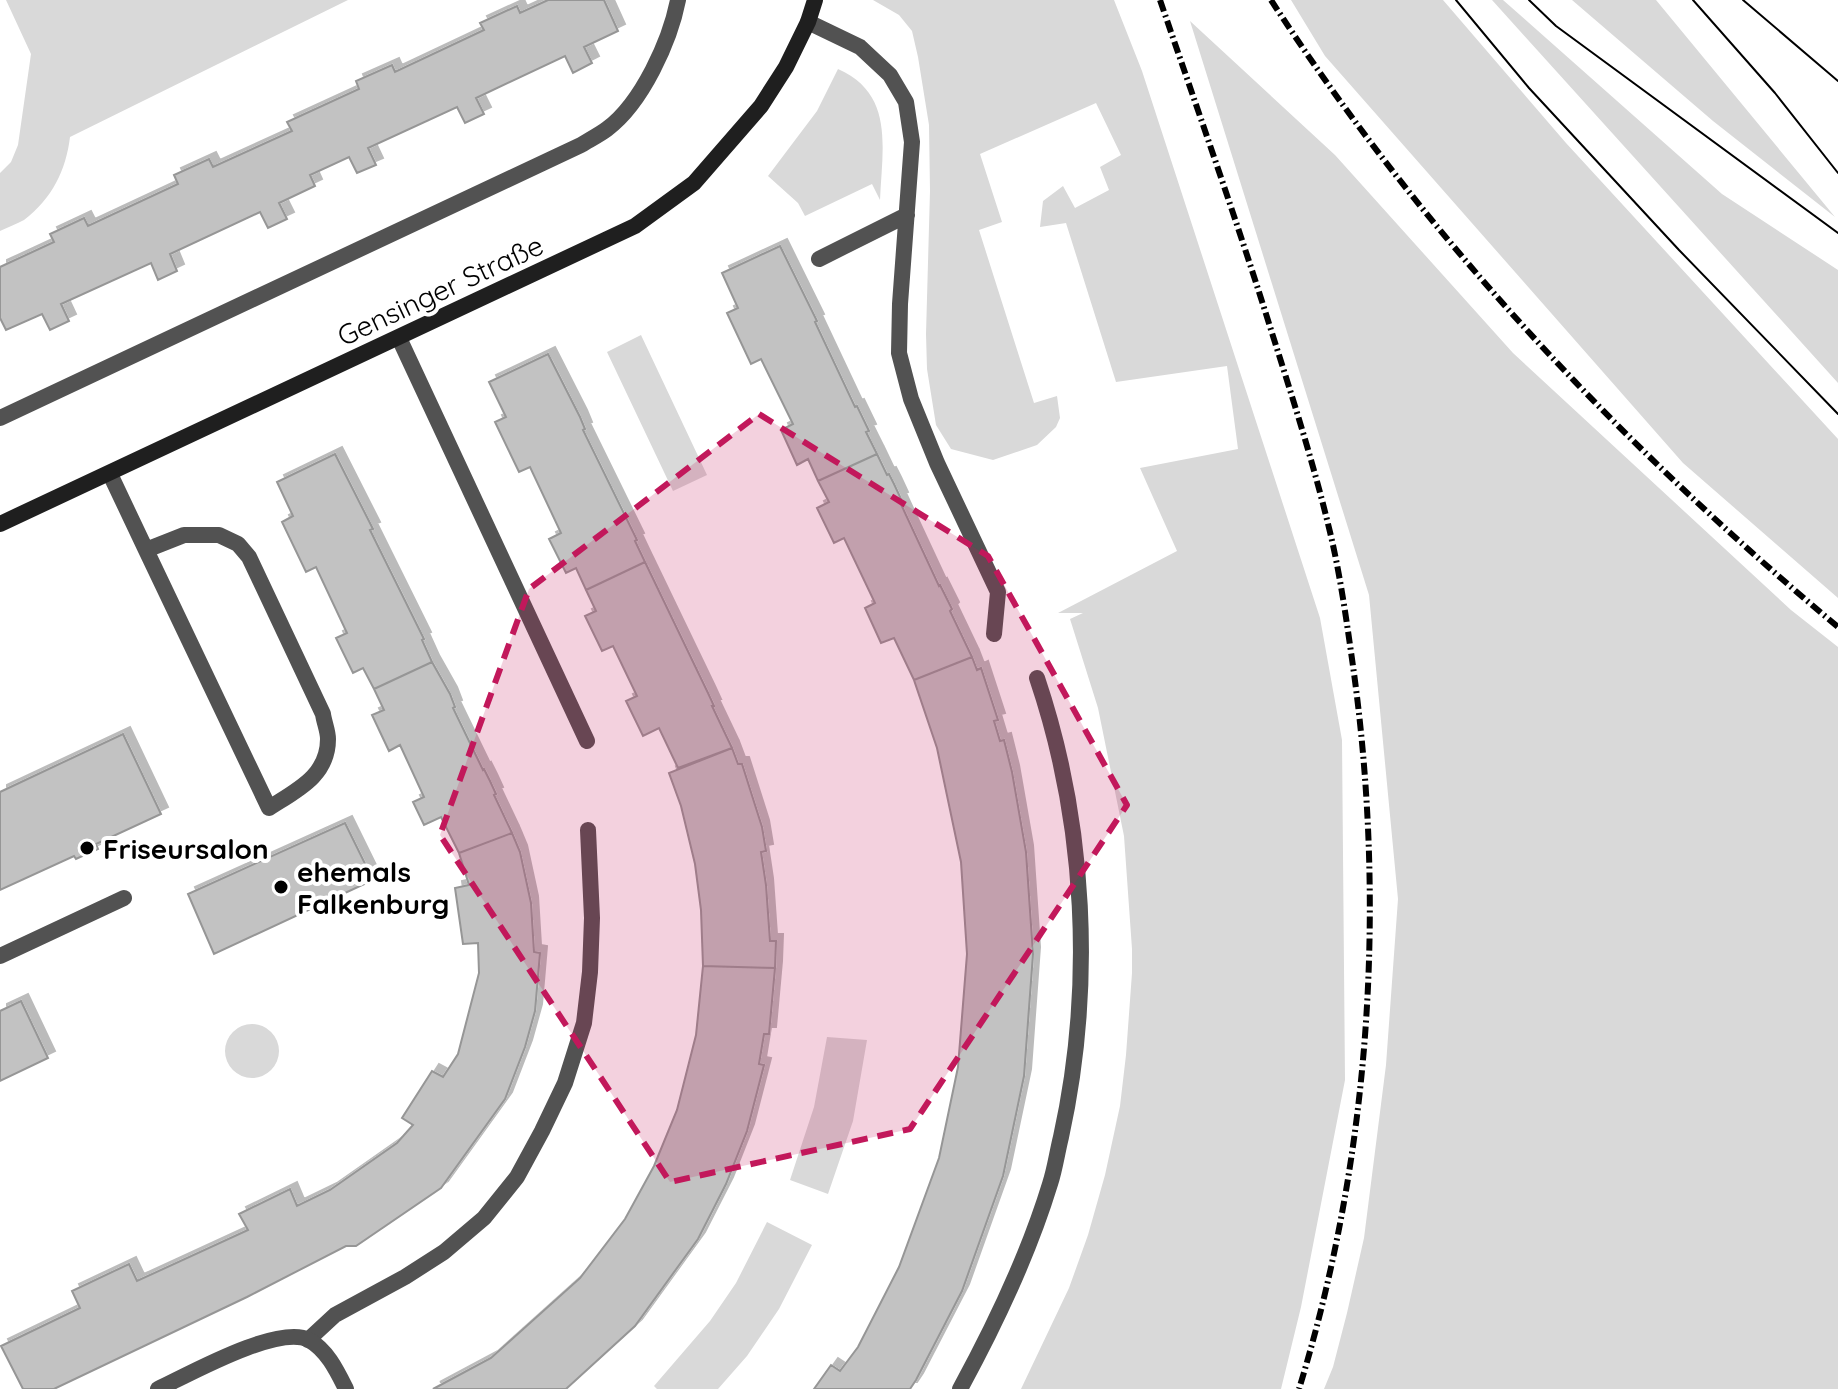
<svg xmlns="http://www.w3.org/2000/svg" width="1838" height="1389" font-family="Quicksand,sans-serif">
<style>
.green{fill:#d9d9d9}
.building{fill:#c2c2c2;stroke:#969696;stroke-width:2;filter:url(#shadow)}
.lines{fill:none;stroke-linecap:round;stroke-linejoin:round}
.lane{stroke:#525252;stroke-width:16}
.street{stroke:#525252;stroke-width:16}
.secondary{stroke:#1f1f1f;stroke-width:16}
.tram{stroke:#000;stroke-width:2}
.rail{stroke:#000;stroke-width:6;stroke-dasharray:12 4 2 4;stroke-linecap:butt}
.marked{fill:#c2185b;fill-opacity:0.2;stroke:#c2185b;stroke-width:6;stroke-dasharray:16 10;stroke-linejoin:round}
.poi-dot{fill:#000;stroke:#fff;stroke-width:3}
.labels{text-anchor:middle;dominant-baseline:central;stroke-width:8;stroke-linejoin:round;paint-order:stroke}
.street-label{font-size:28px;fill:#000;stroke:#fff}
.poi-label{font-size:28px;font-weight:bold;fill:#000;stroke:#fff;text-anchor:start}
</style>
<defs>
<filter id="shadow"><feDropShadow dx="7" dy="-7" stdDeviation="0" flood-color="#0004"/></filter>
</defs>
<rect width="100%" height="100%" fill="#fff"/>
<!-- green -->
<path class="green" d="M6 0H348L70 137C66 170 52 199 24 220 17 224 8 227 0 231V173L11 162 18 145 31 54Z
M873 0H1114L1142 71 1320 618 1342 740 1345 1080 1301 1307 1281 1389H1021L1069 1288 1088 1235 1105 1175 1120 1106 1126 1055 1132 973V949L1124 836 1098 708 1070 619 1083 613H1058L1177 551 1140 468 1238 449 1227 366 1116 382 1066 223 1040 227 1043 201 1063 186 1075 208 1109 190 1100 167 1121 155 1096 103 980 154 1002 222 979 230 1034 403 1057 396 1060 418 1056 427 1037 445 993 460 951 449 936 425 927 369 926 334 930 191 929 125 918 57 912 31 899 15Z
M1291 0H1443L1566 143 1838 439V598L1683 463 1325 56Z
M1492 0H1503L1722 194 1838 270V383Z
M1572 0H1656L1835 217 1713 121Z
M1190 21 1335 155 1513 353 1791 610 1838 647V1389H1324L1333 1367 1347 1313 1364 1238 1386 1065 1398 899 1369 595Z
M838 69C895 94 882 149 880 200L872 184 805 216 798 203 768 176 817 111Z
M641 335 707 475 673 491 607 352Z
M225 1051a27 27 0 1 1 54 0a27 27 0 1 1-54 0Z
M827 1037 867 1040 853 1121 828 1194 790 1180 814 1107Z
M767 1222 812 1245 779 1309 747 1356 718 1389H657L654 1386 710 1321 736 1283Z"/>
<!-- building -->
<path class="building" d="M548 0H604L618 31 584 47 592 63 573 73 565 56 476 98 484 114 465 123 457 107 368 148 376 165 357 173 349 157 310 175 315 186 279 203 287 219 268 228 260 212 170 254 177 271 158 280 151 263 61 304 69 321 50 330 42 314 6 330 0 318V267L54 242 50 234 84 218 88 226 178 184 174 175 209 159 213 167 292 131 287 122 359 89 356 81 392 65 395 72 484 30 480 23 517 6 520 13Z
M780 246 817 321 815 322 855 407 857 406 869 431 866 432 877 454 818 481 808 459 797 465 781 430 793 424 761 359 751 364 727 313 738 308 722 273Z
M548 354 580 417 585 429 583 430 637 540 635 541 645 562 586 590 576 568 566 573 549 539 561 533 530 467 519 472 495 422 506 417 489 382Z
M335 454 373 529 370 530 424 639 422 640 432 662 374 689 363 668 353 673 336 638 347 633 316 567 306 572 282 522 293 516 277 482Z
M877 454 887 475 889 474 894 484 901 499 899 500 939 586 940 585 952 609 950 611 972 657 914 680 894 638 881 643 865 608 875 603 844 538 834 543 817 508 829 502 818 481Z
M645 562 708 693 714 706H712L732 748 678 768 659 728 643 736 626 701 637 696 613 646 602 651 585 616 596 611 586 590Z
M972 657 977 670 981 668 998 720 994 721 1000 741 1004 740 1012 772 1026 852 1033 954 1024 1076 1003 1176 962 1291 916 1380 910 1389H814L831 1365 840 1371 858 1347 899 1267 939 1158 958 1067 967 954 961 862 937 748 914 680Z
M432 662 450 694 455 707 453 708 483 770 484 769 490 781 496 794 494 795 512 833 459 853 441 817 424 825 413 802 424 797 400 745 389 751 372 715 384 710 374 689Z
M123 734 161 814 96 844 98 849 76 859 74 856 0 890V792Z
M732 748 738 764H742L762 827 766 851 761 852 766 885 770 941H776L775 968 703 966 701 910 695 864 681 806 669 773Z
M345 823 373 880 214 954 188 894Z
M512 833 520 852 531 903 534 952 540 953 535 1011 525 1047 505 1099 441 1188 356 1246H346L247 1297 54 1389H23L1 1346 80 1308 72 1291 129 1264 137 1281 248 1230 239 1214 290 1189 297 1206 330 1190 397 1143 413 1125 402 1118 432 1071 443 1077 458 1054 479 973 478 943 463 944 455 888 469 885 459 853Z
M703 966 775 968 769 1034H764L759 1064 764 1065 747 1131 726 1184 698 1239 635 1326 566 1389H433L491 1358 580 1278 625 1219 654 1166 677 1110 696 1035Z
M21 1001 48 1058 0 1081V1011Z"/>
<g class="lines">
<!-- lane -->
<path class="lane" d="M808 22 860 47 890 75 906 102 912 142 900 304 899 353 911 399 937 463 998 592 994 634
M819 259 907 215
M399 338 587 741
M0 418 581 145C589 140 599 135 607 129 642 103 670 41 678 0
M110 474 146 550 269 808C297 790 328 776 328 739 328 731 324 722 323 714L249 557 238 544 219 535H184L146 550
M0 956 124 898
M308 1340 335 1315 405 1277 444 1252 484 1218 517 1177 542 1131 565 1083 584 1023 590 972 592 918 588 830
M960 1389C996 1323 1028 1256 1050 1184 1055 1169 1057 1153 1061 1137 1094 987 1086 823 1037 678"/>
<!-- street -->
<path class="street" d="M158 1389C188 1375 278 1324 309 1340 327 1350 337 1371 346 1389"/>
<!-- secondary -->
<path class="secondary" d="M0 524 635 226 694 183 761 106 786 67 808 22 815 0"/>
<!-- tram -->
<path class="tram" d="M1456 0 1529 88 1679 250 1838 414
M1529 0 1556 26 1838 233
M1693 0 1775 93 1838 173
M1743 0 1838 81"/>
<!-- rail -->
<path class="rail" d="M1160 0C1198 111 1237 221 1272 333 1293 399 1314 465 1330 532 1340 574 1346 617 1352 659 1387 902 1371 1154 1299 1389
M1271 0C1424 237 1622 446 1838 627"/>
</g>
<!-- marked area -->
<path class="marked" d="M759 414 988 556 1127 805 910 1129 670 1182 440 835 529 589Z"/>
<!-- markers -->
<g class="poi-dot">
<circle cx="87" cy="848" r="8"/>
<circle cx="281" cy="887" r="8"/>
</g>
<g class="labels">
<!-- street labels -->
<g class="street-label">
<text transform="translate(440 290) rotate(-25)">Gensinger Straße</text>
</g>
<!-- poi labels -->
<g class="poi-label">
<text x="103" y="848">Friseursalon</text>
<text x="297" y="871">ehemals<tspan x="297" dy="32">Falkenburg</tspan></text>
</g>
</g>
</svg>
